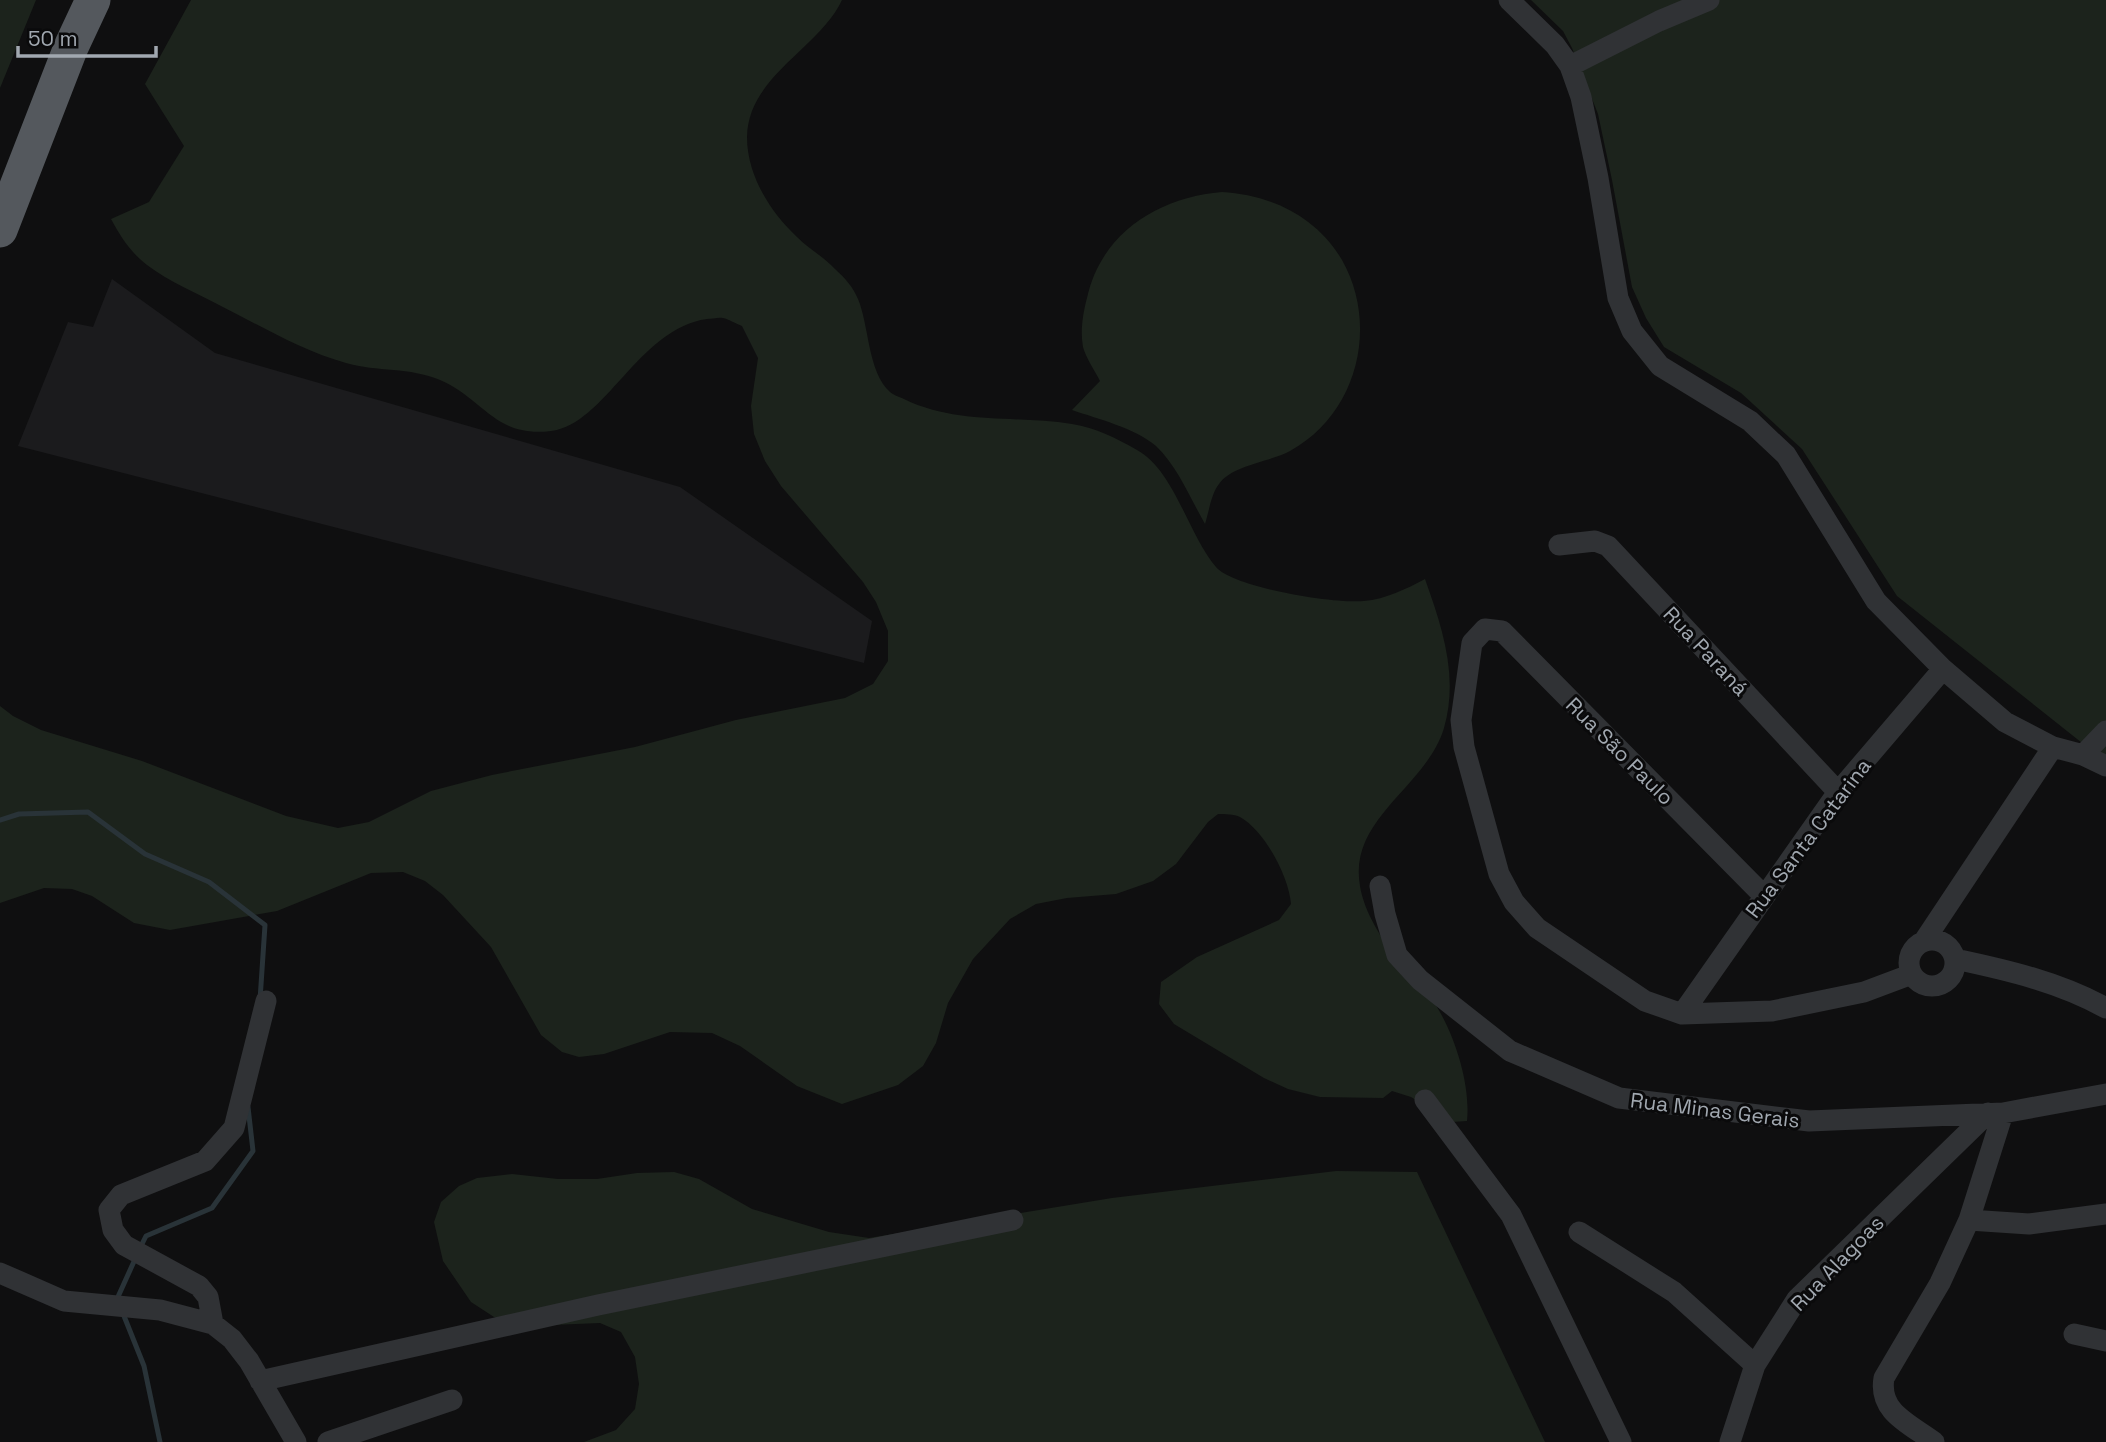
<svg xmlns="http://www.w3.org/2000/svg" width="2106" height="1442" font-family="'Space Grotesk',sans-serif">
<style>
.built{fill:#1b1b1d}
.green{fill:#1c231c}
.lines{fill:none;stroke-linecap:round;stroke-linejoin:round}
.stream{stroke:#293338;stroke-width:5}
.minor{stroke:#303235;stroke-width:21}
.trunk{stroke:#54585d;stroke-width:35}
.labels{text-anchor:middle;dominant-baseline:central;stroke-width:6;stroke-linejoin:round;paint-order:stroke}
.street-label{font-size:21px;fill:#a1a8b0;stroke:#0a0a0b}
</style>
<rect width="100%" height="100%" fill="#0f0f10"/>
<!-- built -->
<path class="built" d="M112 279 215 353 680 487 872 621 864 663 18 446 68 322 93 327Z"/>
<!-- green -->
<path class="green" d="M0 0H36L0 88Z
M191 0H842C819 49 748 76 747 137 747 175 770 212 797 237 809 249 824 257 835 269 845 278 853 287 858 299 869 325 868 373 890 392 893 395 900 397 904 399 957 425 1015 415 1072 424 1096 428 1116 438 1137 450 1174 470 1188 534 1216 567 1234 588 1336 604 1364 601 1386 599 1406 589 1425 579 1442 627 1459 676 1444 728 1426 788 1348 818 1360 886 1364 912 1383 941 1398 961 1409 975 1423 987 1433 1001 1454 1031 1471 1085 1467 1121L1452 1122 1411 1097 1392 1091 1383 1098 1320 1097 1288 1089 1264 1078 1174 1024 1159 1004 1161 982 1197 957 1279 920 1291 904C1289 877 1265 831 1240 817 1234 814 1225 814 1218 814L1208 822 1176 864 1153 881 1116 894 1067 898 1036 904 1010 919 973 959 948 1003 936 1043 923 1066 898 1085 842 1104 797 1086 740 1046 712 1033 670 1032 604 1054 579 1057 562 1052 541 1035 491 947 443 895 425 881 403 872 371 873 277 911 170 930 134 923 92 896 72 889 44 888 0 903V706L13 716 41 730 142 761 286 816 338 828 369 822 431 791 492 775 635 747 736 720 845 698 873 684 888 661V631L876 602 863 582 781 486 765 461 754 434 751 406 758 358 742 326C736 324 729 319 723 318 718 317 712 319 707 319 639 328 605 425 551 431 495 438 484 399 440 380 410 367 377 372 346 363 302 351 261 326 221 306 197 293 169 282 147 265 130 252 121 237 111 219L149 202 184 146 145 84Z
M1531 0H2106V762L1897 596 1802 449 1741 393 1664 347 1646 318 1632 287 1612 180 1598 114 1572 48 1563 31Z
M1222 192C1271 195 1316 216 1342 260 1379 325 1358 414 1290 451 1270 462 1232 465 1219 484 1211 494 1209 512 1205 524 1190 498 1178 467 1156 446 1135 428 1098 419 1072 410L1100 381C1095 371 1086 358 1083 347 1080 331 1083 313 1087 298 1101 233 1159 197 1222 192Z
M1336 1171 1417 1172 1545 1442H584L616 1430 635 1409 639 1384 635 1357 621 1332 600 1323 528 1326 494 1317 471 1302 443 1261 434 1222 441 1202 459 1186 477 1178 512 1174 558 1179H597L637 1173 674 1172 699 1179 752 1209 829 1232 869 1238 1112 1198Z"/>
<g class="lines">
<!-- stream -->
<path class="stream" d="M0 820 19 814 88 812 145 854 209 882 265 925 260 1000
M140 1248 146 1236 212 1208 253 1151 248 1107
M117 1299 136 1257
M122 1311 144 1366 160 1442"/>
<!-- minor -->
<path class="minor" d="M1509 0 1555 45 1570 66 1581 97 1598 178 1618 298 1632 331 1660 366 1750 421 1786 455 1876 601 1943 669 2005 722 2053 747 2083 755 2106 766
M1570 66 1659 21 1709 0
M1559 545 1595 541 1608 546 1838 792
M2083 755 2106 731
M1380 886 1385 914 1397 955 1420 980 1510 1051 1619 1098 1809 1121 2003 1113 2106 1094
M1764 896 1502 631 1485 629 1472 643 1461 720 1464 747 1499 874 1514 902 1537 928 1645 1001 1682 1014 1772 1011 1864 992 1912 974
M1909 963a23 23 0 1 1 46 0a23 23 0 1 1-46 0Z
M1924 941 2053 747
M1955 959C2007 970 2059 982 2106 1008
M1682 1014 1838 792 1943 669
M1425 1100 1511 1215 1621 1442
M1969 1220 2029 1224 2106 1214
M1579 1232 1674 1292 1755 1365
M0 1273 64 1301 160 1310 213 1324 232 1339 249 1361 296 1442
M213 1324 208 1297 199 1286 124 1245 113 1230 109 1210 121 1195 205 1161 234 1128 266 1001
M2074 1334 2106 1341
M260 1381 598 1305 1013 1220
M328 1442 452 1400
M1730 1442 1755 1365 1797 1299 1988 1113
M1934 1442C1910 1424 1878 1412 1884 1378L1940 1283 1969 1220 2003 1113"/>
<!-- trunk -->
<path class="trunk" d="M0 230 71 47 93 0"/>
</g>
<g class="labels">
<!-- street labels -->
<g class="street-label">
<text transform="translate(1706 651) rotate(47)">Rua Paraná</text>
<text transform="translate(1620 751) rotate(45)">Rua São Paulo</text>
<text transform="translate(1808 838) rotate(-53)">Rua Santa Catarina</text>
<text transform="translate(1715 1110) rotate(7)">Rua Minas Gerais</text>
<text transform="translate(1837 1263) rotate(-46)">Rua Alagoas</text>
</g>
</g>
<!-- scale -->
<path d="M18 46v10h138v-10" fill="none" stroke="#a1a8b0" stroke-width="3.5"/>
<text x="28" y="46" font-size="21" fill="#a1a8b0" stroke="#0a0a0b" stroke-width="5" paint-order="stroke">50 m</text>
</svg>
